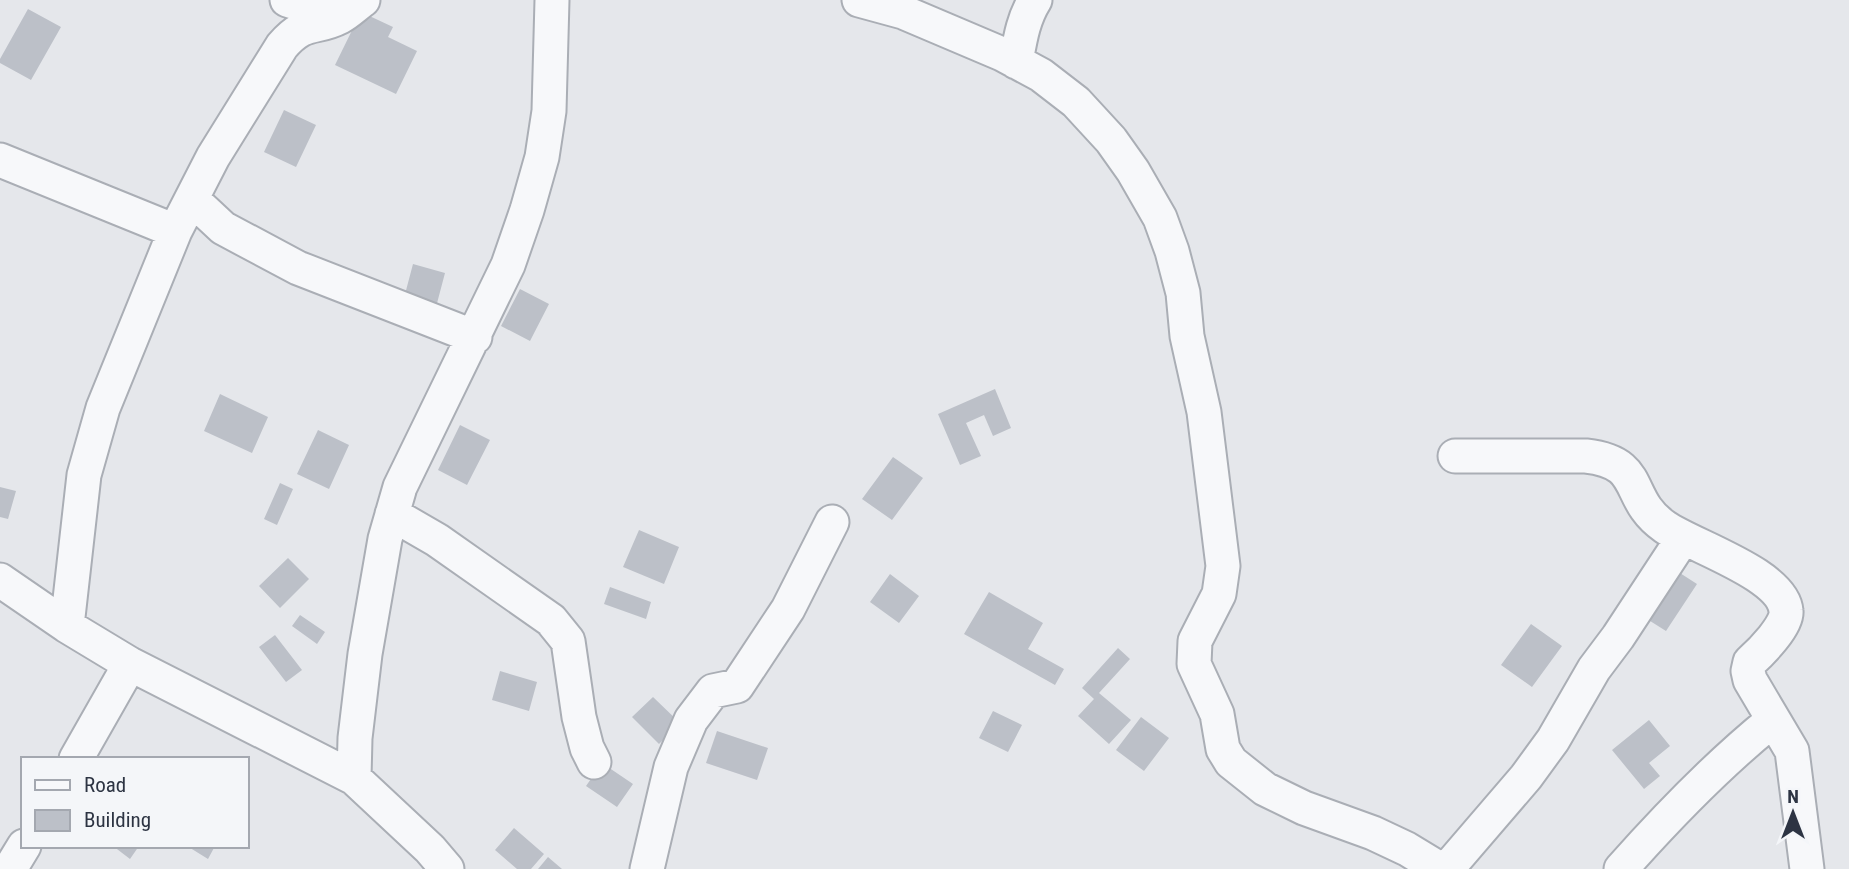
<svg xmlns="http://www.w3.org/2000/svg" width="1849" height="869" font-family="'Roboto Condensed',sans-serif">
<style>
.building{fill:#bcc0c8}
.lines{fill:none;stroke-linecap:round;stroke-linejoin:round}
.minor-casing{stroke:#aaaeb5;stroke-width:37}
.minor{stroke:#f7f8fa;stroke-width:33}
</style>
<rect width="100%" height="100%" fill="#e5e7eb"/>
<!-- building -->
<path class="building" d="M28 9 61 27 31 80 0 63V59Z
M361 12 393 27 388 37 417 51 396 94 335 65Z
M284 110 316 125 296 167 264 152Z
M413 264 445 273 436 307 404 298Z
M520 289 549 304 530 341 501 326Z
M995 389 1011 428 993 436 984 415 966 423 981 456 960 465 938 414Z
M220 394 268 417 252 453 204 431Z
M460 425 490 440 467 485 438 470Z
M318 430 349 445 329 489 297 474Z
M893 457 923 478 892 520 862 499Z
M280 483 293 489 277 525 264 519Z
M0 487 16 491 8 519 0 517Z
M639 530 679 547 664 584 623 567Z
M288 558 309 579 280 608 259 586Z
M1669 566 1697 584 1666 631 1639 614Z
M890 574 919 596 899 623 870 602Z
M610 587 651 602 646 619 604 604Z
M989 592 1043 623 1028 649 1064 669 1055 685 964 634Z
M300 615 325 632 317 644 292 626Z
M1531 624 1562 646 1532 687 1501 665Z
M275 635 302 670 286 682 259 647Z
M1118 648 1130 659 1099 693 1131 720 1109 744 1078 716 1094 699 1082 688Z
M500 671 537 682 529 711 492 700Z
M653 697 680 723 659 744 632 717Z
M993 711 1022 725 1008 752 979 738Z
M1141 717 1169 738 1144 771 1116 750Z
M1649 720 1670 746 1649 763 1660 776 1644 789 1612 750Z
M717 731 768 748 757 780 706 763Z
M602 763 633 784 617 807 586 786Z
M514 828 544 854 531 869H517L495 850Z
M113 846H139L130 859Z
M187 846H215L208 859Z
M548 857 562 869H538Z"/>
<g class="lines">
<defs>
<path id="minor" d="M287 0 340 17
M859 0 903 12 1002 54 1041 75 1076 102 1111 140 1133 171 1160 218 1172 251 1183 293 1187 336 1204 412 1223 566 1219 594 1195 641 1194 664 1217 714 1223 749 1231 762 1265 789 1304 808 1373 833 1407 849 1440 869
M1016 62C1020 40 1023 19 1035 0
M0 160 175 231
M193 200 223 228 298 268 475 337
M1455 456H1586C1647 463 1623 498 1665 527 1692 546 1783 574 1786 611 1788 625 1761 652 1750 662L1748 671 1750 680 1792 751 1807 869
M392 514 437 540 551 620 568 641 579 717 587 748 594 762
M0 580 67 626 130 664 354 778 430 849 447 869
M67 626 84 475 103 408 175 231 213 157 282 46C305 19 315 30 340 17 348 13 356 5 363 0
M76 759 130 664
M354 778 355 738 365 654 385 539 400 487 508 265 527 210 542 157 549 111 552 0
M10 869 24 846
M647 869 671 767 691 720 713 691 737 686 788 609 832 522
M1447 869 1526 777 1553 740 1594 669 1618 637 1683 538
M1621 869C1668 816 1717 765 1773 720"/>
</defs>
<!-- minor casing -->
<use href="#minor" class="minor-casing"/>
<!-- minor -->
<use href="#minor" class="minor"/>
</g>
<!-- legend -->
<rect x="21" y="757" width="228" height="91" fill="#f4f6f9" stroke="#a4a8b0" stroke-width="2"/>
<rect x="35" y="780" width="35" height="10" fill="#f7f8fa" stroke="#a4a8b0" stroke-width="2"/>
<text x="84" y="792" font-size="21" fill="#2d3443">Road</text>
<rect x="35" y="810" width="35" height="21" fill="#bcc0c8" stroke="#a4a8b0" stroke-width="2"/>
<text x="84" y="827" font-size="21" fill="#2d3443">Building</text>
<!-- north arrow -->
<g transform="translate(1793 813)" stroke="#f4f6f9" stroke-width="5" paint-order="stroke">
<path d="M0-5L12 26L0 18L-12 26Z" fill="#2d3443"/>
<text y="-10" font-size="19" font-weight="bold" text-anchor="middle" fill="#2d3443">N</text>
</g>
</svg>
